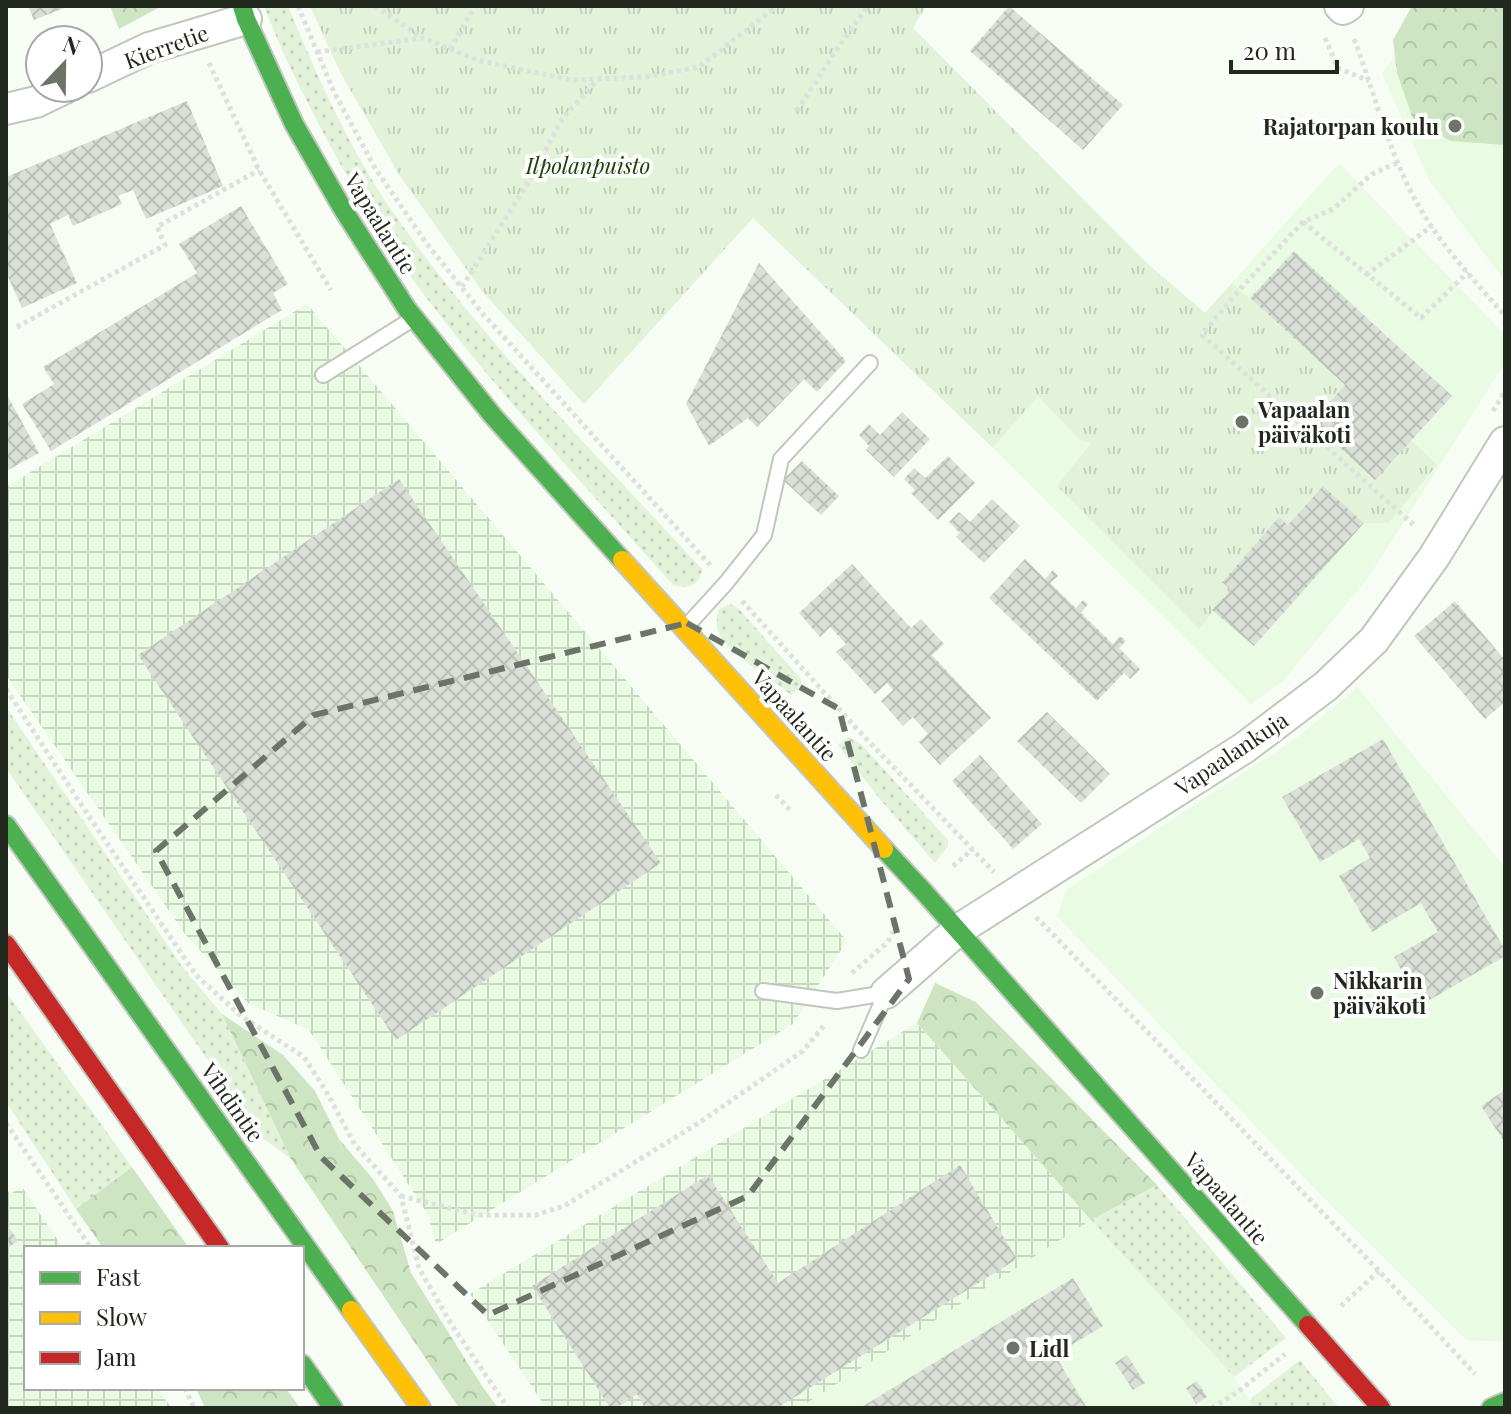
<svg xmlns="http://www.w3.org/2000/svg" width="1511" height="1414" font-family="'Playfair Display',serif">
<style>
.built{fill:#eafbe3}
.industrial{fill:url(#industrial-grid)}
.grass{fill:url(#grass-dots)}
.forest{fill:url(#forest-crowns)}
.park{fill:url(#park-tufts)}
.building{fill:url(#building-cross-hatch)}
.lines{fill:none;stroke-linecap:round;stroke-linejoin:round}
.lane-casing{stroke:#c1c7bd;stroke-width:18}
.street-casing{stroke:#c1c7bd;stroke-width:34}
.fast-casing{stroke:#c1c7bd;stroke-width:22}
.slow-casing{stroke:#c1c7bd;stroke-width:22}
.jam-casing{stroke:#c1c7bd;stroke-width:22}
.path{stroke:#dee0de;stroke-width:5;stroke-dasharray:4 4;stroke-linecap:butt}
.lane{stroke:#fefffe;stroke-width:14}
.street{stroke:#fefffe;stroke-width:30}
.fast{stroke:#4caf50;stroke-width:18}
.slow{stroke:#ffc107;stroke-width:18}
.jam{stroke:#c62828;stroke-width:18}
.marked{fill:none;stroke:#6c7369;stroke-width:6;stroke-dasharray:16 10;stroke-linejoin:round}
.poi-dot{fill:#6c7369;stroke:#fff;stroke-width:3}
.labels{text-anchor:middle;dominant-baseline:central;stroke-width:8;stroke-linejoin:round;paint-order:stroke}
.street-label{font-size:22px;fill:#21291e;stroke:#fff}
.poi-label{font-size:22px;font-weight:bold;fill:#21291e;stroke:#fff;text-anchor:start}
.park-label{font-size:22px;font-style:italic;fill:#1f410a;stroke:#fff}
</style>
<defs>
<pattern id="industrial-grid" width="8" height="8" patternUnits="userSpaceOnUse" patternTransform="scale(2)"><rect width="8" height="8" fill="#eafbe3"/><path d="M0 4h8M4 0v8" fill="none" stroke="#c8d7c2"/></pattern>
<pattern id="grass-dots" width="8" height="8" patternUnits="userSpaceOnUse" patternTransform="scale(2)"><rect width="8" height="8" fill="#e2f3da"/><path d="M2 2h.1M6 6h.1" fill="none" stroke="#c2d0bb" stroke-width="1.8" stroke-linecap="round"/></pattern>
<pattern id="forest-crowns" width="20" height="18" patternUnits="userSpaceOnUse" patternTransform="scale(2)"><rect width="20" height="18" fill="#cee5c4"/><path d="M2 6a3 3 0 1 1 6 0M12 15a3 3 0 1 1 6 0" fill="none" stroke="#b1c4a8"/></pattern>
<pattern id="park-tufts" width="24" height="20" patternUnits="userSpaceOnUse" patternTransform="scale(2)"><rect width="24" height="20" fill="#e2f3da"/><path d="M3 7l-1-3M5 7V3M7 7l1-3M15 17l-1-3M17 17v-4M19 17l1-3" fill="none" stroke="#c2d0bb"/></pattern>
<pattern id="building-cross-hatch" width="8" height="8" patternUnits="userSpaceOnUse" patternTransform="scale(2)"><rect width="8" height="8" fill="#dae0d8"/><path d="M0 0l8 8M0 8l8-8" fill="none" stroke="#bbc0b9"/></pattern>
</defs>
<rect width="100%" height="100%" fill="#f7fcf5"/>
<!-- built -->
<path class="built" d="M1434 6H1505V281L1429 180 1382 73Z
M1339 163 1505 335V363L1368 578 1283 681 1251 704 993 448 1149 265 1205 313Z
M1357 687 1505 867V1342L1466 1340 1316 1190 1057 916 1066 890 1302 734Z
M1091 1220 1234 1377 1255 1408H799Z"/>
<!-- industrial -->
<path class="industrial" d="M307 304 847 941 793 1024 436 1244 428 1215 309 1030 248 1003 185 934 6 675V487Z
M917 1023 1091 1220 799 1408H546L470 1294Z
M22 1187 63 1248H26V1388H158L171 1408H6V1188L10 1194Z"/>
<!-- grass -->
<path class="grass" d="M264 6H288C317 76 349 148 392 211 482 341 595 453 702 569 700 587 688 589 673 585 593 495 511 407 438 313 395 258 359 199 326 138 303 94 281 52 264 6Z
M730 604 738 608 801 679V687L791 695C772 678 730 656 719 633 715 625 717 617 719 609Z
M6 707 181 965 222 1014 291 1159 260 1136 6 768Z
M848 737 861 744 948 840V846L935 863 879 798 838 745Z
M6 992 132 1167 76 1209 6 1102Z
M1157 1185 1286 1338 1234 1377 1091 1220Z
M1300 1360 1339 1408H1255L1249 1400Z"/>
<!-- forest -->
<path class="forest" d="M110 6H162L119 29Z
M1412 6H1505V145L1450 141 1413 119 1397 73 1393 40Z
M935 983 976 1002 1157 1185 1091 1220 917 1023Z
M222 1014 283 1055 315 1091 339 1139 373 1179 393 1211 411 1273 482 1386 498 1408H459L291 1159Z
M132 1167 189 1248H103L76 1209Z
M196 1388H286L300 1408H205Z"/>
<!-- park -->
<path class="park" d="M310 6H926L913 28 1149 265 1205 313 1232 283 1345 385 1312 422 1374 479 1411 440 1437 465 1388 523H1364L1323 486 1288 525 1279 517 1222 581 1231 590 1199 629 1057 486 1091 443 1080 440 1038 396 993 448 753 218 584 404 482 291 400 176 340 72Z"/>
<!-- building -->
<path class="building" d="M28 6H69L34 20Z
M1009 6 1123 105 1083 150 970 51Z
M187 101 223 186 146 219 133 190 118 196 122 204 73 226 68 215 50 224 77 283 22 308 6 272V177Z
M241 206 288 284 273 293 282 310 51 451 22 404 54 384 43 367 197 273 179 244Z
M1294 251 1452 396 1375 480 1312 422 1345 385 1250 298Z
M759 263 846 361 817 392 804 379 757 427 748 418 709 446 686 404Z
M6 393 39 453 6 471Z
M902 412 930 439 894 477 866 450 869 446 859 435 869 424 880 435Z
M948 456 975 483 938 520 911 493 915 490 904 479 914 468 925 478Z
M802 461 839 496 821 515 783 480Z
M399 479 661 863 396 1040 138 655Z
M1323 486 1364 523 1254 646 1212 610 1231 590 1222 582 1279 517 1288 525Z
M992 499 1020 526 984 563 956 537 960 533 949 522 959 512 970 522Z
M1025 559 1045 579 1053 570 1058 576 1050 583 1076 608 1083 600 1088 604 1081 613 1113 644 1120 636 1126 641 1119 648 1140 669 1130 679 1124 673 1097 701 989 598Z
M852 564 911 628 921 619 944 644 932 655 991 718 940 765 919 742 928 734 913 717 903 726 881 701 893 690 887 683 875 694 836 652 846 644 830 627 820 637 799 613Z
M1455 601 1505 660V702L1485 719 1414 636Z
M1047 712 1110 774 1081 803 1017 741Z
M1383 739 1505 950V956L1421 1005 1394 957 1438 932 1421 903 1372 932 1339 876 1370 858 1359 839 1320 862 1282 797Z
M980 755 1042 824 1013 849 952 781Z
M1505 1090V1143L1481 1106Z
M960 1165 1017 1259 777 1408H645L637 1394 616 1408H610L532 1286 708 1175 778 1283Z
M6 1223 18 1241 6 1249Z
M1073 1278 1103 1326 1055 1355 1087 1408H860Z
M1127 1355 1145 1383 1133 1390 1115 1363Z
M1197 1381 1207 1397 1196 1404 1186 1388Z"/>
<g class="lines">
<defs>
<path id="lane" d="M323 375 411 320
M685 628 726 583 764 535 781 459 870 363
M763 991 837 1001 886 993
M861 1050 886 993"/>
<path id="street" d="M1340 6 1343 9 1348 6
M88 77 149 48 246 19
M6 109 36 102 65 88
M886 993 958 930 1244 748 1326 686 1374 640 1434 557 1505 442"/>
<path id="fast" d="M242 6 246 19 294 124 344 211 407 309 493 416 622 560
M6 825 351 1310
M884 849 924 892 1308 1325
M302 1364 333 1408
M1491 1408 1505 1402"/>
<path id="slow" d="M622 560 884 849
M351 1310 421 1408"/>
<path id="jam" d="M6 944 220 1248
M1308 1325 1381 1408"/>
</defs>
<!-- lane casing -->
<use href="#lane" class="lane-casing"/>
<!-- street casing -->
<use href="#street" class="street-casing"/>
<!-- fast casing -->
<use href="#fast" class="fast-casing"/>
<!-- slow casing -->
<use href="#slow" class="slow-casing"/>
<!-- jam casing -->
<use href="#jam" class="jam-casing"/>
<!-- path -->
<path class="path" d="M298 6 334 92 375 168 427 244 483 314 711 566
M375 6 423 38
M1325 38 1338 68 1369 81
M1354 39C1376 97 1390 158 1421 210 1444 249 1476 282 1505 316
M450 49 475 6
M317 52 423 38 477 60 571 80 646 77 699 67 777 6
M209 63 259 170 331 290
M797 111 839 46 868 6
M1397 163 1372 174 1333 209 1303 222 1240 289 1202 335 1416 527
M1303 222 1421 318 1468 272
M1366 275 1432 226
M462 287 526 186 562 119 597 80
M17 327 165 245 157 227 259 170
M1493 411 1505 392
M742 601 856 728 994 872
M6 689 88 815 196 975 241 1016 304 1057 326 1091 355 1145 401 1196 419 1268 451 1324 508 1408
M776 795 790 810
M953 866 973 849
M1036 917 1379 1271 1475 1374
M852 973 888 942 893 931 894 917
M6 1123 91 1248
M401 1196 478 1215H536L564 1206 700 1122 803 1051 826 1023
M1341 1306 1379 1271
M185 1388 194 1408
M1212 1408 1239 1391 1285 1354"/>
<!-- lane -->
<use href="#lane" class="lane"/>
<!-- street -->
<use href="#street" class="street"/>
<!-- fast -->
<use href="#fast" class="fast"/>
<!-- slow -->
<use href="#slow" class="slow"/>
<!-- jam -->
<use href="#jam" class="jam"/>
</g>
<!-- marked area -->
<path class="marked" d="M687 623 839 709 909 979 748 1196 488 1315 321 1157 156 851 314 715Z"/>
<!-- markers -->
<g class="poi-dot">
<circle cx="1455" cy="126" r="8"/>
<circle cx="1242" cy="422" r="8"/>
<circle cx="1317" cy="993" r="8"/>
<circle cx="1013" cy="1348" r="8"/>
</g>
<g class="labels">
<!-- street labels -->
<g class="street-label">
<text transform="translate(166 46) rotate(-20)">Kierretie</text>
<text transform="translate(381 223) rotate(58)">Vapaalantie</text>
<text transform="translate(795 715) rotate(48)">Vapaalantie</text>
<text transform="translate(1231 753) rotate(-34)">Vapaalankuja</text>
<text transform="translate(233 1102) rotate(55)">Vihdintie</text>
<text transform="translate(1227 1198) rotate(49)">Vapaalantie</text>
</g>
<!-- poi labels -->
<g class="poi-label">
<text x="1439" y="126" text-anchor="end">Rajatorpan koulu</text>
<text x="1258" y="409">Vapaalan<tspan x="1258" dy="25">päiväkoti</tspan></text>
<text x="1333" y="980">Nikkarin<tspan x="1333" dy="25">päiväkoti</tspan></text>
<text x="1029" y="1348">Lidl</text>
</g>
<!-- park labels -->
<g class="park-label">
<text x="588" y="165">Ilpolanpuisto</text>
</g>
</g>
<!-- border -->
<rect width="1511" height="1414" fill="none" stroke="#21291e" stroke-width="16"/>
<!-- legend -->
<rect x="24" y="1246" width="280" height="144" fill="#ffffff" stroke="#a6a9a5" stroke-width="2"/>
<rect x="40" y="1272" width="40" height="12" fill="#4caf50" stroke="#a6a9a5" stroke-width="2"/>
<text x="96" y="1286" font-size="24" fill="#21291e">Fast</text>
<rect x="40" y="1312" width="40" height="12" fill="#ffc107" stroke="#a6a9a5" stroke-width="2"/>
<text x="96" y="1326" font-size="24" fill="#21291e">Slow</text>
<rect x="40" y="1352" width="40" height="12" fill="#c62828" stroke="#a6a9a5" stroke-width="2"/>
<text x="96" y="1366" font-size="24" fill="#21291e">Jam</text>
<!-- north arrow -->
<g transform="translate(64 64) rotate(22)"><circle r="38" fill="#ffffff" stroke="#a6a9a5" stroke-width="2"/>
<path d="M0-6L14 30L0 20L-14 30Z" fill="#6c7369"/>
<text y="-12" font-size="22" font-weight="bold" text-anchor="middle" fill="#21291e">N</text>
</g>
<!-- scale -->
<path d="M1231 60v12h106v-12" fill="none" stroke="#21291e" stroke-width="4"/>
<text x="1243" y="60" font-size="24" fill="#21291e" stroke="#ffffff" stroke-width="6" paint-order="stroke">20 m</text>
</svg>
